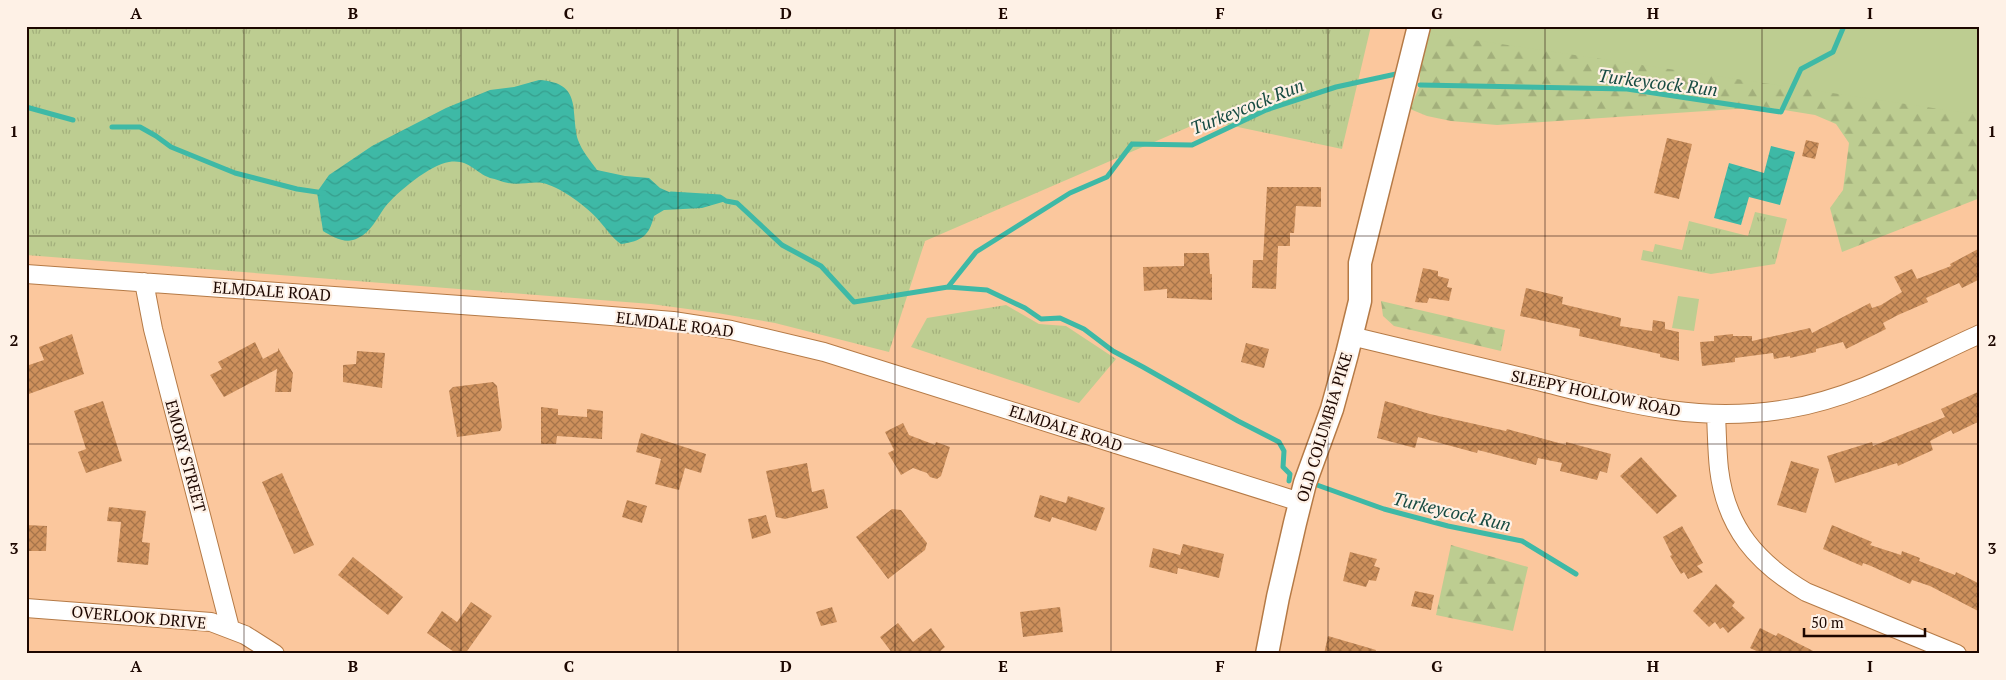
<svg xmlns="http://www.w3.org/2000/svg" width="2006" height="680" font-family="'PT Serif',serif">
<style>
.grass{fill:url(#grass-tufts)}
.forest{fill:url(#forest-firs)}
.green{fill:#bdcd91}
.water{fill:url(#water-waves)}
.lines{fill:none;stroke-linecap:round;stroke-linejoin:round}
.stream{stroke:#3eb9a6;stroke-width:5}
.building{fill:url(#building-cross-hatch)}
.minor-casing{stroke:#b57a46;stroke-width:20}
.tertiary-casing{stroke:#b57a46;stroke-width:25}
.minor{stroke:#fff;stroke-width:18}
.tertiary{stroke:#fff;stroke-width:22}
.grid{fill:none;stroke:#1d0700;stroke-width:1;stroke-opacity:0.55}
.labels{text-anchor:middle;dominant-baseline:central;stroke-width:4.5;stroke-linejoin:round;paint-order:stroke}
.street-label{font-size:16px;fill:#1d0700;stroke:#fef1e6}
.water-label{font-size:18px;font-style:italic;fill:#174b42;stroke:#fef1e6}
.neatline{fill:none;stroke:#1d0700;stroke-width:2}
.grid-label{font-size:16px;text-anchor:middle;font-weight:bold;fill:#1d0700}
</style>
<defs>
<pattern id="grass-tufts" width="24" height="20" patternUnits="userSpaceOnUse" patternTransform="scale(1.25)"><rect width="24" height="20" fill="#bdcd91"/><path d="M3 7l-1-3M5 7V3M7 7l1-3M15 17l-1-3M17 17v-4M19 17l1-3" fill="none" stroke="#a2af7b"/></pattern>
<pattern id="forest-firs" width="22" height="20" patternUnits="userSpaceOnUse" patternTransform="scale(1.25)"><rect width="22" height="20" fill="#bdcd91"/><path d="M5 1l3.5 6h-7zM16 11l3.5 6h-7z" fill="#a2af7b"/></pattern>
<pattern id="water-waves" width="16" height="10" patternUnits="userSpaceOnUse" patternTransform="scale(1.25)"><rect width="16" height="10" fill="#3eb9a6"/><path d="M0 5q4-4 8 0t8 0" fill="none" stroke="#369e8d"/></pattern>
<pattern id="building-cross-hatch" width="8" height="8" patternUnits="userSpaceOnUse" patternTransform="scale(1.25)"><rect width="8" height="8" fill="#cd905c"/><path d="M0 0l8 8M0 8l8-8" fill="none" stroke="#a6744a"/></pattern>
</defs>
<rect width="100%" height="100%" fill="#fbc79d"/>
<!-- grass -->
<path class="grass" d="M26 26H1371L1342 149 1205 120 925 241 889 352 775 323 717 313 651 304 26 255Z
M1755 212 1787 219 1775 264 1711 274 1641 260 1643 250 1653 252 1655 244 1682 250 1689 221 1748 236Z
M1006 305 1039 324 1066 326 1116 359 1079 403 911 347 927 318Z"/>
<!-- forest -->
<path class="forest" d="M1980 26V198L1842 252 1830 208 1843 190 1849 143 1836 124 1815 115 1765 107 1497 125 1451 121 1427 116 1410 109 1420 85 1419 55 1426 33Z
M1381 301 1505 330 1501 351 1394 326 1383 316Z
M1451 545 1528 567 1513 631 1436 615Z"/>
<!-- green -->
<path class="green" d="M1427 26H1980V115L1426 33Z
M1678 296 1699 299 1694 331 1672 328Z"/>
<!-- water -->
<path class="water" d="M539 80C583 83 570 110 578 140 582 151 590 160 597 170L625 176 649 178 660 188 676 195 720 197 726 201 702 208 664 210 654 216C649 236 642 241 621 244 612 238 608 231 601 223 590 209 566 191 549 185 536 179 522 186 508 183 502 182 496 179 490 178 474 172 469 159 449 162 431 164 396 193 385 207 377 218 371 232 358 238 346 245 333 237 323 231L317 192 329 175 372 146 446 108 490 90 514 87Z
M1771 146 1795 152 1780 205 1749 197 1741 225 1714 218 1729 163 1764 173Z"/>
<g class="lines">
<!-- stream -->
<path class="stream" d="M1420 85 1627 89 1781 112 1801 69 1833 52 1844 26
M26 107 73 120
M112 127H140L156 136 171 147 235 173 297 189 324 193
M671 194 720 197 726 201 737 203 782 245 821 266 854 302 948 287 987 290 1025 308 1041 319 1060 318 1084 329 1113 351 1143 367 1238 421 1279 442 1284 451 1283 467 1290 474 1289 481
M948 287 976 252 1070 193 1107 177 1132 144 1192 145 1266 110 1336 87 1396 74
M1317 485 1384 509 1448 526 1522 541 1576 574"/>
</g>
<!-- building -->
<path class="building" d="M1667 138 1692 144 1679 199 1654 193Z
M1806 140 1819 143 1815 159 1802 156Z
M1267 187H1321V207L1296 206 1294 233H1290V246H1278L1276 289 1252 288 1253 260H1263Z
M1980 248V279L1962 288 1959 283 1926 298 1928 302 1898 315 1883 323 1886 329 1846 349 1843 342 1816 349V352L1790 358V356L1774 359 1773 353 1735 358V362L1702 366 1700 342 1714 341V336L1733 334V336H1752V341L1810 328 1812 333 1870 303 1872 308 1881 305 1902 292 1894 277 1912 269 1917 279 1951 266 1950 264Z
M1184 253H1209L1210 274H1212V300L1167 298V289L1144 291 1143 267 1184 266Z
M1423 268 1438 271V276L1449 279 1447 287 1452 288 1449 301 1429 298 1427 303 1415 302Z
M1526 288 1563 297 1562 304 1621 318 1620 326 1652 331 1653 320 1665 322V329L1679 332V361L1660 357V354L1579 336 1580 329 1520 316Z
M72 334 84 374 26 395V366L44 360 39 347Z
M255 342 263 359 278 351V348L293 373 291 392H275L277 369 224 397 210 375 222 369 218 362Z
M1246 343 1269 349 1264 368 1241 362Z
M357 351 385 353 382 388 343 382V365L356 364Z
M493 382 497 386 502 427 500 431 457 437 449 391 453 387Z
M1980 391V421L1953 434 1951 430 1930 441 1933 450 1898 466 1897 463 1835 483 1827 456 1872 442 1873 446 1945 417 1941 409Z
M103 401 122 461 86 473 78 452 86 449 74 411Z
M1385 401 1430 414 1506 431 1507 429 1566 445V442L1611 454 1607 473 1600 471 1597 480 1560 471 1562 463 1538 458 1536 465 1478 450 1477 453 1418 437 1415 448 1377 438Z
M541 407 558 409V415L587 417V409L603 411 602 439 557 436 556 444H541Z
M903 423 909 435 935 445 936 442 950 447 941 476 937 479 930 477 927 473 913 468 901 475 888 453 894 450 885 432Z
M641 433 706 454 701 473 685 468 679 490 655 484 661 459 636 452Z
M1641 457 1677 496 1657 514 1620 476Z
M1791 461 1819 469 1806 513 1777 505Z
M807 463 812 492 824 489 828 508 785 519 776 517 766 471Z
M282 473 314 545 294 554 262 482Z
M1040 495 1066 503 1068 496 1105 508 1096 531 1052 517 1050 522 1034 517Z
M627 500 647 506 642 523 622 517Z
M109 507 146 511 142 542 150 543 148 565 117 562 121 522 107 521Z
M892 509 901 510 927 543 925 550 888 579 856 537Z
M766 515 771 533 752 539 748 519Z
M26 525 47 526 46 551H26Z
M1832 525 1872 542 1870 545 1901 555 1902 551 1920 558 1919 561 1955 575 1956 572 1980 584V612L1930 586 1912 580 1910 584 1871 566 1863 563 1862 566 1823 549Z
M1682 526 1703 563 1697 566 1703 572 1688 579 1684 572 1681 574 1670 556 1672 555 1663 537Z
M1183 544 1224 554 1219 578 1178 568 1177 574 1149 567 1153 548 1180 555Z
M1350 552 1377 559 1374 566 1380 568 1376 581 1369 580 1366 587 1343 581Z
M353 557 403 597 388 615 338 575Z
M1716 584 1735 602 1732 606 1745 618 1728 633 1723 627 1720 629 1715 622 1709 627 1693 611Z
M1415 591 1434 595 1431 610 1411 606Z
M471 602 492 616 465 654H457L427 633 442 611 457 622Z
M832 607 837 622 821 626 816 612Z
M1060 607 1063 632 1023 637 1020 612Z
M898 623 913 642 931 628 945 647 937 654H893L880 637Z
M1760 628 1776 636 1778 633 1819 654H1763L1750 648Z
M1328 636 1376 650 1375 654H1324Z"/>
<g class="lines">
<defs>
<path id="minor" d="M26 274 574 313 673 321 731 330 824 352 1300 502
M144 282 153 329 230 628
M1351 336C1414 351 1476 366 1538 381 1626 403 1696 424 1787 409 1855 398 1918 362 1980 334
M1716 415C1717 433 1717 451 1719 469 1726 528 1757 563 1806 592L1957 654
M26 608 211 622 245 635 275 654"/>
<path id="tertiary" d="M1267 654 1278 597 1295 523 1305 483 1332 409 1347 354 1360 301V263L1419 26"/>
</defs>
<!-- minor casing -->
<use href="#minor" class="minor-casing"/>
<!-- tertiary casing -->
<use href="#tertiary" class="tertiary-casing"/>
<!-- minor -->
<use href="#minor" class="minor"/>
<!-- tertiary -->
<use href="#tertiary" class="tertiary"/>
</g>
<!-- grid -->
<path class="grid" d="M244 26V654M461 26V654M678 26V654M895 26V654M1111 26V654M1328 26V654M1545 26V654M1762 26V654M26 236H1980M26 444H1980"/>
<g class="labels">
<!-- street labels -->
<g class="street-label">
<text transform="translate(272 291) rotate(4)">ELMDALE ROAD</text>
<text transform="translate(675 324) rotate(7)">ELMDALE ROAD</text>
<text transform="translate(1596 393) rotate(12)">SLEEPY HOLLOW ROAD</text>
<text transform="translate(1324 427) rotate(-73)">OLD COLUMBIA PIKE</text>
<text transform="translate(1066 428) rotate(18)">ELMDALE ROAD</text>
<text transform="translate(186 456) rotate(75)">EMORY STREET</text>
<text transform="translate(139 617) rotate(5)">OVERLOOK DRIVE</text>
</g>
<!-- water labels -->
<g class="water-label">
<text transform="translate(1658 82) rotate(7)">Turkeycock Run</text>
<text transform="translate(1247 106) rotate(-22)">Turkeycock Run</text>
<text transform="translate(1452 511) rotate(13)">Turkeycock Run</text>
</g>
</g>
<!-- border -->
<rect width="2006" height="680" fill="none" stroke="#fef1e6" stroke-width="55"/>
<!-- scale -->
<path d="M1804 628v8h121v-8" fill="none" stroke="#1d0700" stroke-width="2.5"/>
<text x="1811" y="628" font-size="15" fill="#1d0700" stroke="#fef1e6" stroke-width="4" paint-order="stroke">50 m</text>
<rect x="28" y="28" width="1950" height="624" class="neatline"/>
<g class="grid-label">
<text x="136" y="19">A</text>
<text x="353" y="19">B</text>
<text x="569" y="19">C</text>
<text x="786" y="19">D</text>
<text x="1003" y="19">E</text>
<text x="1220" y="19">F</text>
<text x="1437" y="19">G</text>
<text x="1653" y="19">H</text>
<text x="1870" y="19">I</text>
<text x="14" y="137">1</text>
<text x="1992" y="137">1</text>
<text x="14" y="346">2</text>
<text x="1992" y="346">2</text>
<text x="14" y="554">3</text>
<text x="1992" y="554">3</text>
<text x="136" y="672">A</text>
<text x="353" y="672">B</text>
<text x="569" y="672">C</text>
<text x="786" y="672">D</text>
<text x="1003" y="672">E</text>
<text x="1220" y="672">F</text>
<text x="1437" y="672">G</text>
<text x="1653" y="672">H</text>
<text x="1870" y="672">I</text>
</g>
</svg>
